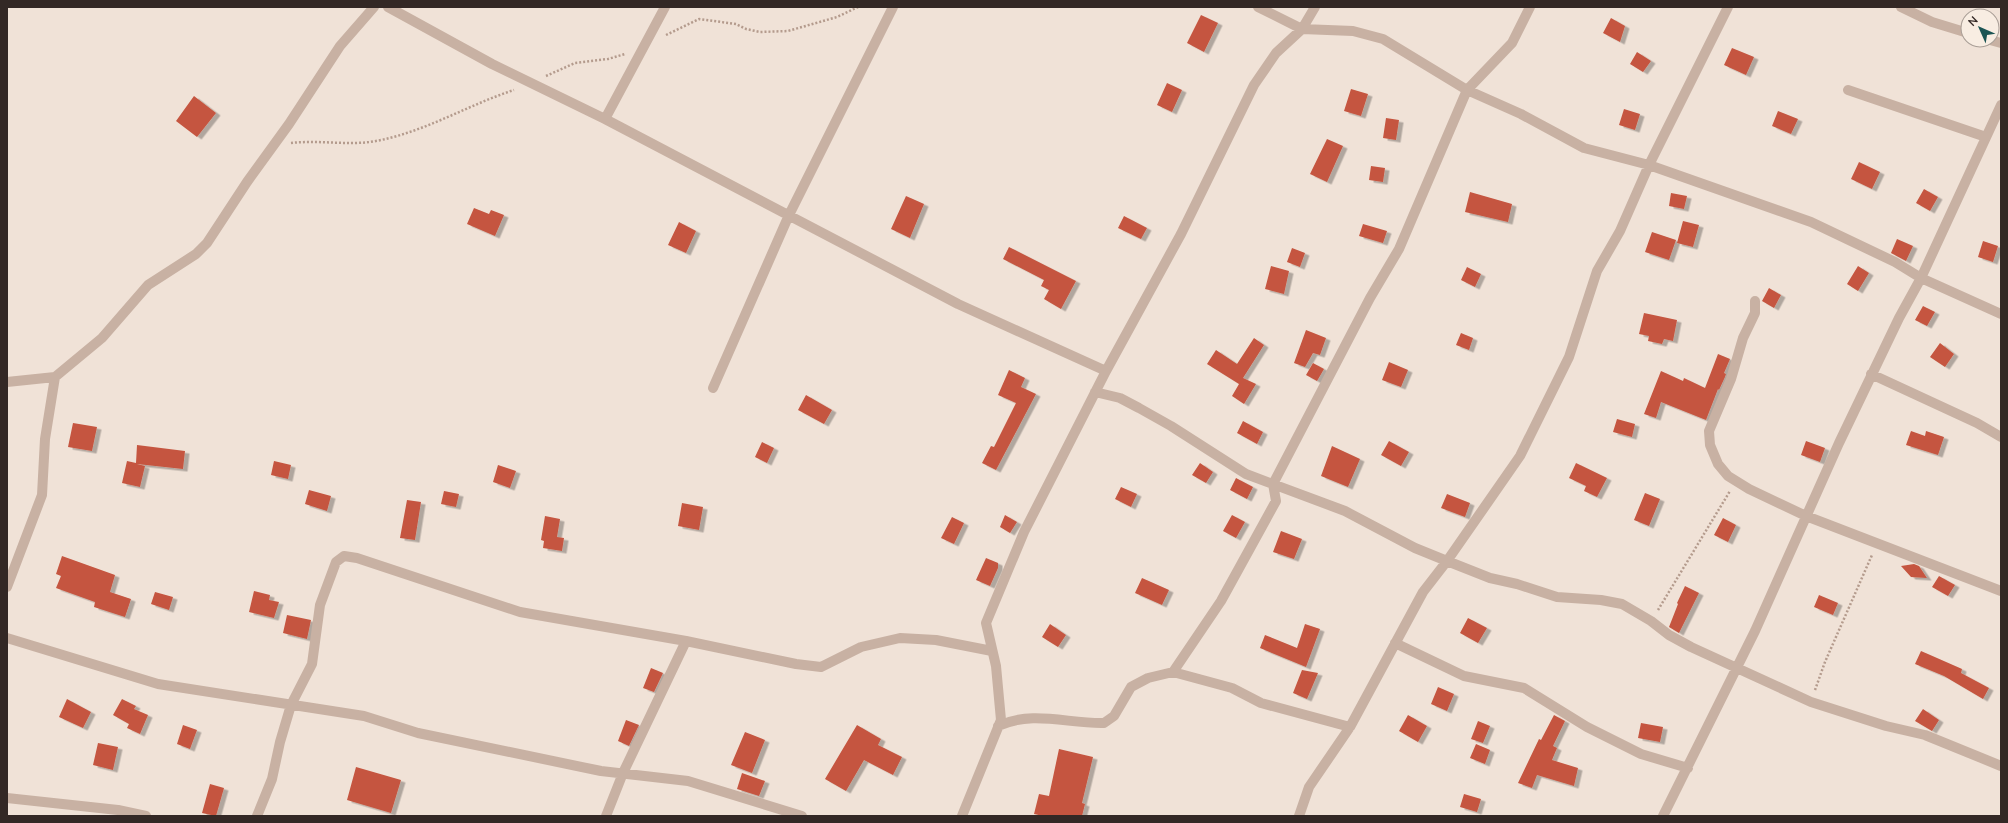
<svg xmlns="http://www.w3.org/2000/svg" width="2008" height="823" font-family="'Nunito Sans',sans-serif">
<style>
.building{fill:#c5553f;filter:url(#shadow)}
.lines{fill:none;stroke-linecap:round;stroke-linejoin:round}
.path{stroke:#b49b8d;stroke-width:2.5;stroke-dasharray:2 2;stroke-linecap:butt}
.minor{stroke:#c8b1a3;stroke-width:10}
</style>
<defs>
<filter id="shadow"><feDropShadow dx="4.5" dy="2.5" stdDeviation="0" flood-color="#0004"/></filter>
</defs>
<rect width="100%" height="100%" fill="#f0e2d7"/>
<!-- building -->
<path class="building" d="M1201 15 1218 23 1204 52 1187 43Z
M1611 18 1625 26 1620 42 1603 33Z
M1732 48 1754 57 1746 75 1724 65Z
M1637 52 1651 61 1643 72 1630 64Z
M1167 83 1182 90 1172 112 1157 105Z
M1351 89 1368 94 1361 116 1344 111Z
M194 96 216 113 197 137 176 121Z
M1624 109 1640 114 1635 130 1619 125Z
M1778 111 1798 119 1791 134 1772 126Z
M1386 118 1399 120 1396 140 1383 138Z
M1327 139 1343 146 1327 182 1310 174Z
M1859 162 1880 172 1872 189 1851 179Z
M1371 166 1385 168 1383 182 1369 180Z
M1924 189 1938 197 1930 211 1916 203Z
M1470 192 1512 204 1508 222 1465 212Z
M1671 193 1687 196 1684 209 1669 206Z
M906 196 924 204 910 238 891 229Z
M474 208 489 214 491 210 504 215 495 236 467 224Z
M1124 216 1147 228 1141 239 1118 228Z
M1683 221 1699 225 1693 247 1677 243Z
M679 222 696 231 686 253 668 245Z
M1363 224 1387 231 1383 243 1359 236Z
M1652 232 1676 240 1669 260 1645 252Z
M1897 239 1913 246 1906 261 1891 253Z
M1983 241 1998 246 1993 262 1978 257Z
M1009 247 1076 281 1061 309 1044 299 1049 290 1041 286 1044 280 1003 259Z
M1292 248 1305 253 1300 267 1287 262Z
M1271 266 1289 271 1284 294 1265 289Z
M1858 266 1869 273 1858 291 1847 284Z
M1467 267 1481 274 1475 287 1461 280Z
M1769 288 1781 295 1774 308 1762 301Z
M1923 306 1935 312 1927 326 1915 320Z
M1644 313 1677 320 1673 341 1664 339 1662 344 1648 341 1649 336 1639 334Z
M1306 330 1326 338 1320 355 1313 353 1305 367 1294 363Z
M1461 333 1473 338 1469 350 1456 345Z
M1254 338 1264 345 1243 378 1256 384 1244 404 1232 396 1239 384 1207 364 1216 350 1237 364Z
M1940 343 1954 354 1945 367 1930 357Z
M1718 354 1730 359 1724 373 1726 374 1725 377 1719 390 1718 389 1706 420 1661 402 1656 418 1644 414 1661 371 1683 381 1684 378 1705 388Z
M1389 362 1408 370 1401 387 1382 380Z
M1313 363 1324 369 1317 381 1306 375Z
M1009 370 1025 378 1021 387 1036 394 996 470 982 463 991 446 994 447 1016 403 998 395Z
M806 395 832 410 824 424 798 410Z
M1617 419 1635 424 1632 437 1613 432Z
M1243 421 1263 432 1257 444 1237 433Z
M73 423 97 427 92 451 68 447Z
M1911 431 1925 436 1926 431 1944 437 1938 455 1906 445Z
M1389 441 1409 452 1401 466 1381 455Z
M1806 441 1825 448 1820 462 1801 455Z
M762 442 774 448 767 463 755 457Z
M137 445 185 451 183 469 137 464 145 466 140 487 122 483 127 461 136 463Z
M1332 446 1360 459 1348 487 1321 476Z
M274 461 291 465 288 479 271 475Z
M1200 463 1213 472 1206 483 1192 475Z
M1576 463 1607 478 1597 497 1584 491 1586 486 1569 478Z
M498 465 516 471 510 488 493 482Z
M1236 478 1253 487 1247 499 1230 490Z
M1121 487 1137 494 1131 507 1115 499Z
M309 490 331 496 327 511 305 504Z
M444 491 459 494 456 507 441 504Z
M1645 493 1660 499 1649 526 1634 520Z
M1447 494 1470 503 1465 517 1441 508Z
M407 500 421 502 415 540 400 538Z
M682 503 703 507 699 530 678 526Z
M1005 515 1017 522 1010 533 1000 527Z
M1232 515 1245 522 1236 538 1223 531Z
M545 516 560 519 557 537 564 538 562 551 543 548 544 541 541 540Z
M952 517 964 523 954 544 941 538Z
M1723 518 1736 525 1728 542 1714 535Z
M1281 531 1302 539 1294 559 1273 552Z
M62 556 115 575 110 592 131 599 125 617 94 607 95 602 56 588 61 576 56 574Z
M986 558 998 563V568L990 586 976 580Z
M1914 564 1919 566 1927 578 1911 577 1901 566Z
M1939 576 1955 585 1948 596 1932 587Z
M1142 578 1169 590 1162 605 1135 593Z
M1685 586 1699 593 1679 633 1669 627 1678 604 1677 603Z
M254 591 270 595 269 600 279 602 274 618 249 612Z
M155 592 173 597 169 610 151 604Z
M1819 595 1838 603 1833 615 1814 607Z
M287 615 311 620 307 639 283 633Z
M1468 618 1487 628 1478 643 1460 633Z
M1050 624 1066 635 1058 647 1042 637Z
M1305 624 1320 629 1306 667 1260 648 1265 635 1297 648Z
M1921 651 1962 669 1961 673 1989 688 1983 699 1944 676 1915 664Z
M651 668 663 673 654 692 643 688Z
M1302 670 1318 673 1307 699 1293 693Z
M1438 687 1454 694 1447 711 1431 704Z
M67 699 91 712 83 728 59 717Z
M122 699 136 706 134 709 148 715 140 734 127 728 129 724 113 715Z
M1923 709 1939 720 1932 731 1915 721Z
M1408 715 1427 726 1418 742 1399 731Z
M1554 715 1565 721 1553 746 1557 748 1552 760 1578 768 1574 786 1537 775 1532 788 1518 783 1539 739 1541 740Z
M626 720 639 725 629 746 618 741Z
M1478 721 1490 726 1483 743 1471 739Z
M1641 723 1663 727 1660 742 1638 738Z
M183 725 197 730 190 749 177 744Z
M857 725 881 739 878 745 902 757 893 775 864 760 846 791 825 779Z
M745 732 765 740 752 773 731 765Z
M98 743 118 747 113 770 93 765Z
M1476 744 1490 750 1485 764 1470 758Z
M1059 749 1093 757 1082 803 1085 804 1082 816H1043L1034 814 1039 794 1049 796Z
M356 767 401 780 391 813 347 800Z
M742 773 765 781 759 796 737 789Z
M210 784 224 788 216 816 202 813Z
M1464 794 1481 799 1477 812 1460 807Z"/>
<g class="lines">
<!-- path -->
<path class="path" d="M666 35 699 19 736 24 746 29 760 32 788 31 837 17 858 7
M546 76 575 63 608 59 625 54
M291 143C317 140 345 145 370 142 422 134 465 106 514 90
M1658 610 1730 491
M1815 690 1825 662 1872 555"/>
<!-- minor -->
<path class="minor" d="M388 7 492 64 605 119 958 304 1106 371
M1258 7 1302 29 1353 31 1383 39 1467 90 1512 43 1530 7
M1901 7 1932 22 1968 33
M1990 40 2001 43
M1848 90 1986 137
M605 119 665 7
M1755 301V313L1743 338 1731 379 1709 431 1710 445 1718 464 1728 476 1749 489 1806 516 2001 591
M1871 374 1977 423 2001 437
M7 382 55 377
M713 388 789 215 893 7
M1095 392 1120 398 1139 408 1171 426 1246 474 1345 511 1415 548 1447 561 1490 578 1517 584 1557 597 1601 600 1622 604 1651 621 1669 635 1691 647 1811 702 1886 726 1925 735 2001 766
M7 587 42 495 45 439 55 377 102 338 148 285 196 254 207 243 247 182 289 124 340 46 374 7
M7 638 158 684 364 716 418 733 601 771 688 781 802 816
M1395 643 1464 676 1524 688 1587 727 1641 754 1688 768
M1173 672 1221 601 1276 501 1273 484 1370 298 1399 249 1467 90 1521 114 1584 148 1649 165 1811 222 1895 262 1921 278 2001 314
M998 726C1033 710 1068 724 1104 723L1114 716 1131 687 1148 678 1173 672 1232 688 1261 703 1350 727
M7 798 118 810 146 816
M257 816 272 779 280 742 291 705 312 664 320 605 336 562 344 556 357 558 520 612 686 641 796 664 821 667 861 647 900 638 936 640 992 651
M606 816 623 773 686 641
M962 816 1001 720 996 666 986 623 1024 532 1106 371 1181 234 1254 85 1276 53 1302 29 1315 7
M1299 816 1309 787 1350 727 1423 592 1447 561 1520 456 1569 357 1597 271 1620 231 1649 165 1728 7
M1663 816 1755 631 1839 443 1899 318 1921 278 2001 105"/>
</g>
<!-- border -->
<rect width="2008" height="823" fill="none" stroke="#332825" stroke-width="16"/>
<!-- north arrow -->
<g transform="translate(1980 28) rotate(315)"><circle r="19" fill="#f8ede2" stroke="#a99e96"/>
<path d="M0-3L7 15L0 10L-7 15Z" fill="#1b5453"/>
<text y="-6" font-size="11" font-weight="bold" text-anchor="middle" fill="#332825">N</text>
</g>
</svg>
